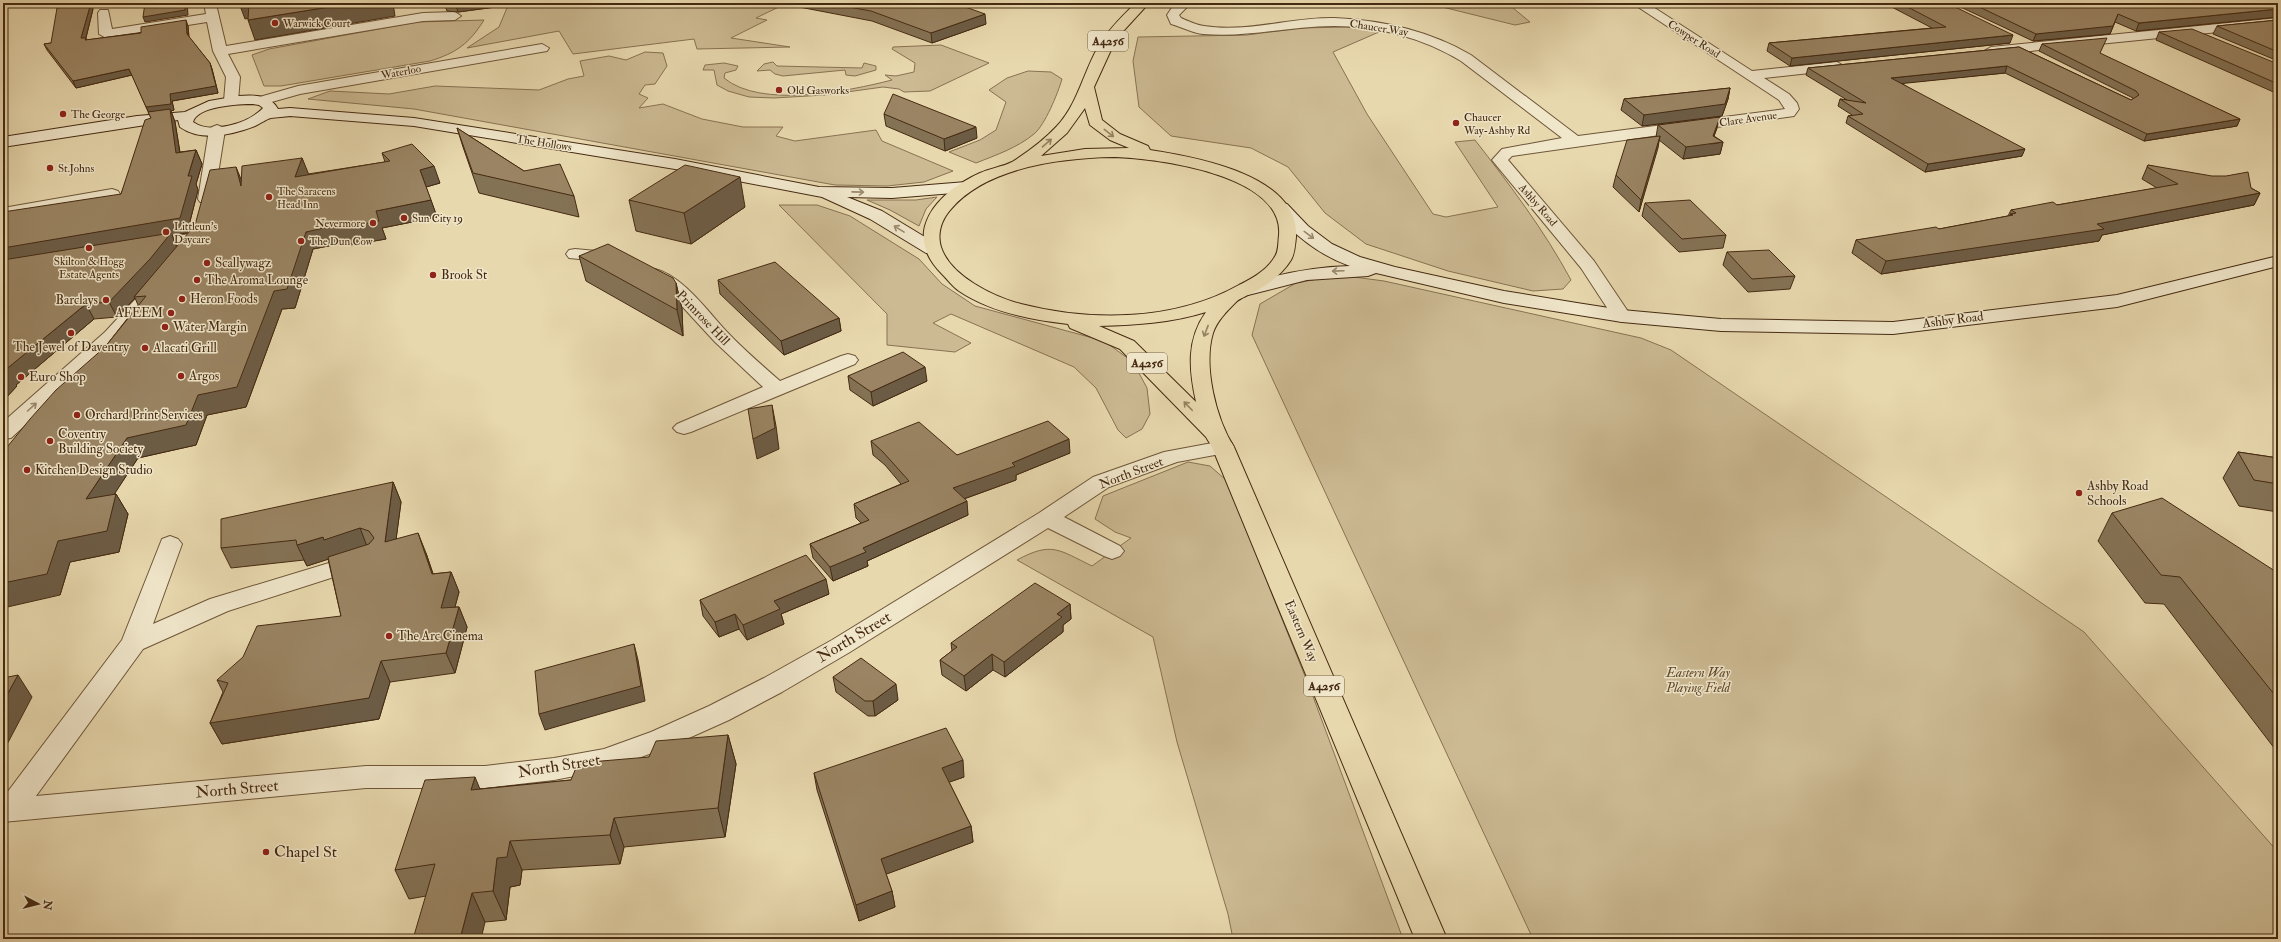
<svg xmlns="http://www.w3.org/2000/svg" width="2281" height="942" font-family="'IM FELL Double Pica',serif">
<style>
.green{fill:#ccba93;stroke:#887252}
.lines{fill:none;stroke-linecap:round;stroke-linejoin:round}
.street-casing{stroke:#6e5638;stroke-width:2}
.secondary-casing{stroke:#452a11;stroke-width:2}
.primary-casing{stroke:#452a11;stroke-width:2}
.street{fill:#f0e6ca;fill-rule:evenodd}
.secondary{fill:#f0e6ca;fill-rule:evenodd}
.primary{fill:#e8d8ae;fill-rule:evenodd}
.wall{fill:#847255;stroke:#452a11}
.shaded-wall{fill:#6c5c45;stroke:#452a11}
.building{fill:#9a8463;stroke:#452a11}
.oneway{stroke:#968160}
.oneway2{stroke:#9a886e}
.poi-dot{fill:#8f2418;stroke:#f0e6ca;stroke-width:1.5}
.labels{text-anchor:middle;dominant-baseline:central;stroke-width:3;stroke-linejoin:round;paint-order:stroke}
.far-poi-label{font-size:11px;fill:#452a11;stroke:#f0e6ca;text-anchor:start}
.far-street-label{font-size:11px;fill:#452a11;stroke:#f0e6ca}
.shield{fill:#f0e6ca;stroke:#786248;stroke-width:1}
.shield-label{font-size:12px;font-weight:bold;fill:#452a11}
.poi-label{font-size:13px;fill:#452a11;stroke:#f0e6ca;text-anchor:start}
.street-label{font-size:13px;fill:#452a11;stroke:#f0e6ca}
.park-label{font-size:13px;font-style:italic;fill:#60472b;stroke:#f0e6ca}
.near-street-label{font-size:16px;fill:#452a11;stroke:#f0e6ca}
.near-poi-label{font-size:16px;fill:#452a11;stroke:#f0e6ca;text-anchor:start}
</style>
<rect width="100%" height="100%" fill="#e8d8ae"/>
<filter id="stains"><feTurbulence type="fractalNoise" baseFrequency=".005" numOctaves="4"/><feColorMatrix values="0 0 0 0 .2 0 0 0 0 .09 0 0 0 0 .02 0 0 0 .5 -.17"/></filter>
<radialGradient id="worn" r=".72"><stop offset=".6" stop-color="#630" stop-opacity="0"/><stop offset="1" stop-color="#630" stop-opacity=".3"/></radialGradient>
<!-- green -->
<path class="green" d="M509 3H787L756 18 767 20 731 38 790 47 697 49 694 39 573 54 559 31 467 48 499 27Z
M1426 3H1507L1530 22 1515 25Z
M484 20C469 44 456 53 430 61L281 86H264L252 55 269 49 417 22Z
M1347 27 1379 32 1333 52 1367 114 1433 214 1446 217 1498 207 1455 142 1475 140C1510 185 1544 230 1571 280L1563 289 1533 291 1448 271 1366 244 1325 213 1288 167 1251 148 1171 136 1139 107 1133 61 1138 37 1247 35 1300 28Z
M941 45 989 63 930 91 904 92 899 89 883 87 825 95 774 98 749 97 728 91 717 85 714 70H703L705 65 724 63 738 66 736 70 725 73 724 78C761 109 849 91 892 80L885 75 896 76 914 72 915 63 892 49 893 47Z
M645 52 663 53 667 66 655 84 645 85 639 94 648 98 639 108 663 104 702 119 743 127H783L776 136 795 141 876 130 882 141 953 171 924 182 887 186 835 185 414 109 308 99 330 91 389 94 435 86 539 90 568 79 584 76 580 61 609 56 626 60Z
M773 62 777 66 862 68 864 63 876 66V70L855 76 846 75 845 70 783 76 775 74 770 70 757 71 764 64Z
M1028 71 1051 72 1062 79C1058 93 1045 125 1034 134 1017 148 996 155 976 163L949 152 980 140 996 130 1006 102 989 90 1007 78Z
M937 197 926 209 919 226 890 210 867 200H916Z
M779 205H817L850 216 919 259 942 284 975 306 1104 341 1133 362 1147 388 1150 414 1142 429 1126 438 1118 430 1096 388 1074 367 951 314 933 323 971 343 955 352 887 345V314Z
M1339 275 1384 281 1641 338 1671 350 2084 632 2278 852V939H1533L1252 335 1260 304 1296 283Z
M1188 462 1210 466 1226 480 1311 691 1403 939H1233L1228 914 1177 742 1153 637 1017 560C1052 541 1059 550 1092 566L1131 538 1115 532 1095 519 1103 496Z"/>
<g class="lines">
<defs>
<path id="street" d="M204 3 216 4 226 46 423 13 455 12 461 16 455 20 423 21 228 54 240 77 238 101 231 105 224 101 226 77 213 51 207 22 106 38 99 34 98 13 100 10H108L112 29 206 14Z
M1175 3H1191L1179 15 1181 18C1188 21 1196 25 1204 26 1247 33 1292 17 1334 18 1382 20 1430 31 1471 55L1578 136 1785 109 1779 100 1632 3H1647L1752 71 1837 62 1844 66 1837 70 1764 78 1789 94 1797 103 1799 109 1794 116 1512 156 1508 160 1594 261 1631 316 1629 320 1622 322 1615 320 1581 268 1492 160 1502 149 1562 138 1461 61C1423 38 1378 26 1334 26 1290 26 1247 38 1203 34 1193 33 1182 27 1171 24L1167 15Z
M2278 18V26L1991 55 1984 51 1991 47Z
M542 44 549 48 547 51 300 94 261 105 254 101 256 98 298 86Z
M217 125 222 127 225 130 214 199 212 202H200L198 199 209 130 212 127Z
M112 189 118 191 120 194 118 197 3 218V208Z
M196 233 202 234 205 238 202 242 146 251 140 250 137 246 140 242 146 241Z
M575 249 618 253 621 257 618 261 612 262 569 258 566 254 569 250Z
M655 269C682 275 709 313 728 333 744 350 762 365 780 381L841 356 848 354 855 356 858 360 855 364 691 432 684 434 677 432 673 428 677 424 763 387 715 342 668 291 646 274 649 270Z
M149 290 156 292 158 296 119 340 11 438 3 439V422L105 332 142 292Z
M1223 441 1231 442 1234 447 1231 452 1177 462 1109 487 1064 517 1120 546 1124 551 1120 556 1112 559 1104 556 1048 528 850 652 782 692 729 720 671 746 606 770 554 780 485 788H366L3 822V798L122 640 162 539 170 536 178 539 182 544 153 624 210 599 352 556 360 553 368 556 372 561 368 566 228 611 143 649 36 796 366 766H485L554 758 604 749 651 732 709 706 764 678 832 640 1039 513 1093 477 1164 452Z"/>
<path id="secondary" d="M238 96C253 95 270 94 278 109L290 108 414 118 675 159 819 187 892 188 966 182 972 184 974 187 972 190 966 192 892 198 847 197 882 211 938 245 941 249 938 253H926L870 219 822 197 675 169 414 126 290 116C284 117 277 117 271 118 266 119 260 124 255 126 232 135 201 142 180 127L178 120 3 147V137L137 116 185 112 209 101ZM253 104 259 105 263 108C249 123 211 135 193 122 197 106 239 104 253 104Z
M1281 203 1287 204 1308 226 1332 244 1360 257 1395 267 1504 291 1577 303 1622 310 1721 319 1893 322 2117 295 2278 256V266L2117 307 1893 334 1721 331 1622 322 1504 303 1376 273 1368 276 1307 280 1248 295 1242 294 1239 290 1242 286C1277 274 1312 267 1350 266 1321 256 1291 234 1273 208L1275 204Z"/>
<path id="primary" d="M1136 3H1149L1116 39 1094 87 1102 120 1120 134 1148 146 1150 150C1195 157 1300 175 1296 237 1295 245 1295 253 1291 260 1282 275 1267 285 1252 293 1247 296 1240 298 1236 302 1227 311 1217 321 1213 333 1203 366 1216 419 1234 447L1447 939H1415L1212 447 1206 437 1120 349 1070 328 1068 324C1031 320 990 312 959 291 952 286 947 279 942 274 900 232 938 192 980 173 991 168 1002 167 1012 162 1028 152 1044 140 1057 126 1077 105 1083 74 1097 49 1107 31 1121 17 1136 3ZM1085 108 1090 125 1110 140 1129 148 1085 149 1041 156 1067 133ZM1113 157C1155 158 1284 174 1279 235 1278 243 1279 252 1274 258 1266 271 1251 279 1239 285 1175 321 1091 322 1021 304 994 297 950 276 941 247 937 234 941 220 951 209 987 167 1061 158 1113 157ZM1206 312C1186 340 1189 370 1196 402L1134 341 1099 326C1135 325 1171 323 1206 312Z"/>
</defs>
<!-- street casing -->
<use href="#street" class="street-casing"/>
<!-- secondary casing -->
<use href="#secondary" class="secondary-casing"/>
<!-- primary casing -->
<use href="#primary" class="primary-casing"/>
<!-- street -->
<use href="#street" class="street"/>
<!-- secondary -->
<use href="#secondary" class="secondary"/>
<!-- primary -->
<use href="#primary" class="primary"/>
</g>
<!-- wall -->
<path class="wall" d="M444 3H503V6L458 12 447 11Z
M794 3H954L986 24 932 43 872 21 794 6Z
M1884 3H1947L2010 43 1790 66 1767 51 1769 43 1932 28Z
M1952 3H2278V17L2136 31 2115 22 2110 34 2033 41Z
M93 9 86 38 87 40 188 26 189 37 210 63 212 69 218 93 172 101 174 110 171 111 175 122 180 152 196 150 202 164 196 184 198 190 187 233 172 235 177 247 241 180 302 158 308 174 385 162 382 153 440 183 426 187 437 217 382 228 386 239 350 245 349 242 313 249 295 308 282 309 246 407 207 415 196 445 138 458 114 494H116L128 514 119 552 70 562 60 595 105 347 138 305 135 298 117 317 94 319 16 385 17 386 3 401 121 194 151 118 132 75 76 88 47 50 44 44 51 43Z
M2278 20V61L2213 34 2217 26Z
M2159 32 2278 64V94L2156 40Z
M2042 44 2100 54 2240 119 2237 126 2144 141 2005 73 1901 83 2022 156 1925 172 1846 123 1848 116 1852 115 1838 106 1840 99 1847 100 1806 75 1808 68 2019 47 2131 100 2133 99V98L2039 51Z
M1730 88 1728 99 1722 116 1642 126 1621 110 1624 99Z
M884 114 977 138 945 151 886 126Z
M1658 125 1717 128 1714 136 1723 142 1720 154 1683 159 1659 140 1639 212 1613 187 1616 175 1656 137Z
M457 128 524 171 574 196 579 217 479 193 463 147Z
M2148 165 2251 188 2260 193 2254 205 2102 235 2099 241 1881 274 1852 253 1856 240 1939 229 2008 216 2011 210 2057 205 2157 188 2142 179Z
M629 200 745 207 691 244 636 231Z
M1645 203 1726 235 1723 248 1679 252 1642 216Z
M1727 252 1795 276 1790 289 1748 292 1723 265Z
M579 256 676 283 682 309 683 336 586 281Z
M718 280 839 318 841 331 784 355 720 294Z
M848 376 927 381 873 406 850 390Z
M871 441 957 455 1070 453 1016 475V480L964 499 968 515 867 561 868 566 833 581 813 558 810 544 861 523 856 518 854 504 901 484 885 465 873 455Z
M2238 452 2278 458V512L2239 506 2223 478Z
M393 482 401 502 396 539 426 553 433 574 451 572 459 592 455 607H459L467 627 455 673 390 682 379 719 222 744 210 723 223 692 217 680 341 616 328 559 307 566 304 560 231 568 221 548Z
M2112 513 2278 573V753L2164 604 2145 603 2098 541Z
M829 594 781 614 784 624 747 640 739 629 719 637 703 616 700 600Z
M1070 604 1071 619 1063 625V632L1005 677 993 670 966 691 942 675 940 660 952 651 951 643Z
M833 677 898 700 875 716H868L836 692Z
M728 735 736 764 725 837 624 847 620 864 522 870 520 885 510 887 506 920 485 922 426 896 409 899 395 870 480 789 571 780 649 757Z
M814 773 964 777 949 782 971 826 973 842 886 874 892 891 895 907 859 921 817 790Z"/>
<!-- shaded-wall -->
<path class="shaded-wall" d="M91 3 93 9 84 45 81 38Z
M185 3H187L188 15 145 22 143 17Z
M239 3H251L256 17 245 19Z
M354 3H393L395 16 255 40 248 20Z
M455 3H503V6L458 12Z
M2278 9V17L2136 31 2139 23Z
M985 14 986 24 932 43 931 33Z
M2118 14 2110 34 2033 41 2036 34Z
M186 20 188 26 189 40 187 34Z
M2013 35 2010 43 1790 66 1792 58Z
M210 63 212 69 218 93 172 101 174 110 171 111 175 122 182 167 149 113 146 107 170 94Z
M2007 66 2005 73 1888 85 1891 78Z
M129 69 132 75 76 88 73 81Z
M1730 88 1728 99 1722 116 1642 126 1644 115Z
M1720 117 1717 128 1711 144 1723 142 1720 154 1683 159 1686 147 1713 136Z
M2240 119 2237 126 2144 141 2147 134Z
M976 127 977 138 945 151 944 139Z
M1660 136 1658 148 1639 212 1641 200Z
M2025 149 2022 156 1925 172 1928 164Z
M196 150 202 164 196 184 198 190 187 233 172 235 177 248 134 297 135 298 117 317 109 302 3 264V248L188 176Z
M302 158 309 175 295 177Z
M434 166 440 183 426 187 420 170Z
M236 167 243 184 241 186Z
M740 177 745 207 691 244 684 213Z
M2260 193 2254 205 2102 235 2099 241 1881 274 1886 261 2097 224Z
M431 200 437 217 382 228 386 239 350 245 349 242 313 249 295 308 282 309 246 407 207 415 196 445 138 458 98 519 86 499 127 438 198 395 274 291 306 232 376 211Z
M676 283 682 309 683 336 677 310Z
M86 304 94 319 16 385 17 386 3 401 4 371Z
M839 318 841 331 784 355 781 341Z
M925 367 927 381 873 406 871 392Z
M772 405 776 426 779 449 757 459 753 439Z
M1069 439 1070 453 1016 475V480L955 502 953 488 1012 463Z
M393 482 401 502 393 563 385 542Z
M116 494 128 514 119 552 70 562 60 595 3 608V583L58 541Z
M967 501 968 515 867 561 868 566 833 581 830 567 863 548Z
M360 528 368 549 332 558 307 566 297 545 323 537Z
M418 533 426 553 440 594 432 574Z
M451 572 459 592 449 628 441 608Z
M826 579 829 594 781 614 784 624 747 640 743 625 774 601Z
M1070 604 1071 619 1063 625V632L1005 677 1004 662 1057 614Z
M459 607 467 627 455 673 446 653Z
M735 614 739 629 719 637 715 622Z
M634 644 638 660 645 701 545 730 539 714Z
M992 654 993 670 966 691 964 676Z
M381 661 390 682 379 719 222 744 210 723Z
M18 675 32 697 3 752V702Z
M896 684 898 700 875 716 873 701Z
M728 735 736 764 725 837 718 808Z
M963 760 964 777 944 784 942 768Z
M475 777 487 806 471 790Z
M614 818 624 847 620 864 610 835Z
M971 826 973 842 884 875 881 859Z
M510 841 522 870 520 885 510 887 506 920 493 891 497 858Z
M892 891 895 907 859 921 856 905Z
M472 893 485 922 481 939H460Z"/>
<!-- building -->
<path class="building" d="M91 3 81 38H86L85 40 141 33V27L186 20 187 34 210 63 216 86 170 94 171 104 146 107 129 69 73 81 44 44 51 43 57 8Z
M145 3H185V10L143 17Z
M249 3H354L248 20Z
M827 3H954L985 14 931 33 871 11Z
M1900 3H1947L2013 35 1792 58 1769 43 1946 27Z
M1971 3H2278V9L2139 23 2118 14 2113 26 2036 34Z
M2278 20V52L2217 26Z
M2192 29 2278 64V84L2159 32Z
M2107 38 2100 53 2240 119 2147 134 2007 66 1891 78 2025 149 1928 164 1848 116 1863 114 1840 99 1866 103 1808 68 2019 47 2131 100 2139 95 2136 91 2042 44Z
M1730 88 1725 104 1644 115 1624 99Z
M893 94 976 127 944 139 884 114Z
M170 109 176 153 196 150 188 176H192L180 218 3 248V212L121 194 145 120 151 118 148 112Z
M1720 117 1713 136 1723 142 1686 147 1658 125Z
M457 128 524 171 560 164 574 196 473 173Z
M1660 136 1641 200 1616 175 1627 140Z
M412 144 434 166 420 170 431 200 376 211 379 221 343 228 342 224 306 232 287 289 274 291 237 387 198 395 186 425 127 438 86 499 116 494 107 531 58 541 47 574 3 583V452L30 419 56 390 105 347 146 296 134 297 195 225 210 170 236 167 241 186 242 166 302 158 295 177 390 161 382 153Z
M685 165 740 177 684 213 629 200Z
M2148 165 2212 176H2226L2248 172 2251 188 2260 193 2097 224 2104 229 1886 261 1856 240 1936 227 1939 229 2013 215 2010 214 2016 213 2011 210 2053 202 2057 205 2178 184 2147 167Z
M1690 200 1726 235 1682 239 1645 203Z
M171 233 150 259 109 302 86 304 4 371 7 370 3 375V260Z
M608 244 673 278 676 283 677 310 579 256Z
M1769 250 1795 276 1752 279 1727 252Z
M775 262 839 318 781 341 718 280Z
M903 352 925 367 871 392 848 376Z
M772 405 775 428 753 439 748 409Z
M1048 421 1069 439 1012 463 1015 466 953 488 967 501 863 548 866 552 830 567 810 544 869 520 854 504 909 481 883 452 871 441 919 422 957 455Z
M2238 452 2278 458V484L2254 480Z
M393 482 385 542 418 533 432 574 451 572 441 608 459 607 446 653 381 661 369 698 210 723 228 683 217 680 243 657 257 626 341 616 328 557 369 544 374 538 369 531 360 528 324 540 323 537 297 545 296 540 221 548V519Z
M2162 498 2278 573V699L2180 577 2161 575 2112 513Z
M806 555 826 579 774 601 780 609 743 625 735 614 715 622 700 600Z
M1035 583 1070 604 1057 614 1062 617 1004 662 992 654 964 676 940 660 957 647 951 643Z
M634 644 641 686 539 714 535 671Z
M861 658 896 684 873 701H865L833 677Z
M18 675 3 702V678Z
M946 728 963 760 942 768 971 826 881 859 892 891 856 905 814 773Z
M728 735 718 808 614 818 610 835 510 841 507 857 497 858 493 891 472 893 460 939H413L435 864 395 870 425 780 475 777 471 790 571 780 578 763 649 757 656 741Z"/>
<!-- one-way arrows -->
<defs><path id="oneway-shaft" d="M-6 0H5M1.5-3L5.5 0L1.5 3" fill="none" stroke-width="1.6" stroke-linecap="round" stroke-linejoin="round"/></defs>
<g class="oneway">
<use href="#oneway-shaft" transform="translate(1109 133) rotate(38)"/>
<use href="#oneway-shaft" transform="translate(1047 143) rotate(-41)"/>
<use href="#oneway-shaft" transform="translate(1206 331) rotate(111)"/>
<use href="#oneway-shaft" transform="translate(1188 406) rotate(-134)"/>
</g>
<g class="oneway2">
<use href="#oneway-shaft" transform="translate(858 192) rotate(1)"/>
<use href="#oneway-shaft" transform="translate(899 229) rotate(-148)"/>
<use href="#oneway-shaft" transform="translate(1309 235) rotate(37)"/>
<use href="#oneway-shaft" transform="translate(1338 271) rotate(178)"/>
<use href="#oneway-shaft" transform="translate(32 407) rotate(-42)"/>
</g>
<!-- markers -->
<g class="poi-dot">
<circle cx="275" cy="23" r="4"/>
<circle cx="779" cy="90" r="4"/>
<circle cx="63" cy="114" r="4"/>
<circle cx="1456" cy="123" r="4"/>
<circle cx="50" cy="168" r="4"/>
<circle cx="269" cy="197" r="4"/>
<circle cx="404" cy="218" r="4"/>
<circle cx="373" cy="223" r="4"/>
<circle cx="166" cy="232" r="4"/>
<circle cx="301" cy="241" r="4"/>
<circle cx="89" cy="248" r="4"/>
<circle cx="207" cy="263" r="4"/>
<circle cx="433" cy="275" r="4"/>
<circle cx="197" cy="280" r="4"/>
<circle cx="182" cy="299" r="4"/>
<circle cx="106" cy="300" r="4"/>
<circle cx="171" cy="313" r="4"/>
<circle cx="165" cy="327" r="4"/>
<circle cx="71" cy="333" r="4"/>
<circle cx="145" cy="348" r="4"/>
<circle cx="181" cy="376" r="4"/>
<circle cx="21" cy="377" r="4"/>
<circle cx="77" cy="415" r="4"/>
<circle cx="50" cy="441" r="4"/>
<circle cx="27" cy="470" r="4"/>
<circle cx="2079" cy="493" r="4"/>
<circle cx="389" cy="636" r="4"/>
<circle cx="266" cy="852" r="4"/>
</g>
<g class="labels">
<!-- far-poi labels -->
<g class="far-poi-label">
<text x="283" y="23">Warwick Court</text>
<text x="787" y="90">Old Gasworks</text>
<text x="71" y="114">The George</text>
<text x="1464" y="117">Chaucer<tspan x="1464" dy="13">Way-Ashby Rd</tspan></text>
<text x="58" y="168">St.Johns</text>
<text x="277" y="191">The Saracens<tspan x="277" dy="13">Head Inn</tspan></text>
<text x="412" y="218">Sun City 19</text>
<text x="365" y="223" text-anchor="end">Nevermore</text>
<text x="174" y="226">Littleun's<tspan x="174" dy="13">Daycare</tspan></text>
<text x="309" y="241">The Dun Cow</text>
<text x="89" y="261" text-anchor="middle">Skilton &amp; Hogg<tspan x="89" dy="13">Estate Agents</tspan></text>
</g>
<!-- far-street labels -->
<g class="far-street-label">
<text transform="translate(1379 28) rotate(9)">Chaucer Way</text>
<text transform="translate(1694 39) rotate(33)">Cowper Road</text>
<text transform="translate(401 72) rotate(-10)">Waterloo</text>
<text transform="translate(1748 119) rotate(-8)">Clare Avenue</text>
<text transform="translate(544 143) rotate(9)">The Hollows</text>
<text transform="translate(1538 205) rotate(49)">Ashby Road</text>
</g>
<!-- shield labels -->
<g class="shield">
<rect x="1088" y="31" width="40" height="20" rx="3"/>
<rect x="1127" y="353" width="40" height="20" rx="3"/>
<rect x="1304" y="676" width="40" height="20" rx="3"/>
</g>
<g class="shield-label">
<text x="1108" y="41">A4256</text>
<text x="1147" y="363">A4256</text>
<text x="1324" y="686">A4256</text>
</g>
<!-- poi labels -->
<g class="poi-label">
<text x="215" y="263">Scallywagz</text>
<text x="441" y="275">Brook St</text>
<text x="205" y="280">The Aroma Lounge</text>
<text x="190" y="299">Heron Foods</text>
<text x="98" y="300" text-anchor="end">Barclays</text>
<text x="163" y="313" text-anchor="end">AFEEM</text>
<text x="173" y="327">Water Margin</text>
<text x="71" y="347" text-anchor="middle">The Jewel of Daventry</text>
<text x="153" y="348">Alacati Grill</text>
<text x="189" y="376">Argos</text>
<text x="29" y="377">Euro Shop</text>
<text x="85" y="415">Orchard Print Services</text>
<text x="58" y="434">Coventry<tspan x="58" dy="15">Building Society</tspan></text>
<text x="35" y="470">Kitchen Design Studio</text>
<text x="2087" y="486">Ashby Road<tspan x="2087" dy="15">Schools</tspan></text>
<text x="397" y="636">The Arc Cinema</text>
</g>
<!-- street labels -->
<g class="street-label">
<text transform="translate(703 318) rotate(46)">Primrose Hill</text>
<text transform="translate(1953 320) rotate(-7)">Ashby Road</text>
<text transform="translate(1131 473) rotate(-21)">North Street</text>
<text transform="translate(1301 631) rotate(67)">Eastern Way</text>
</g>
<!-- park labels -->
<g class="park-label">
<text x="1698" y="673">Eastern Way<tspan x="1698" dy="15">Playing Field</tspan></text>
</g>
<!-- near-street labels -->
<g class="near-street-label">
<text transform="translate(854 637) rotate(-31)">North Street</text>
<text transform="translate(559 766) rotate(-9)">North Street</text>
<text transform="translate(237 789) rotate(-5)">North Street</text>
</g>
<!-- near-poi labels -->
<g class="near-poi-label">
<text x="274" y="852">Chapel St</text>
</g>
</g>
<!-- margin -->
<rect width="2281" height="942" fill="none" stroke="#e8d8ae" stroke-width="16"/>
<rect x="4" y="4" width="2273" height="934" fill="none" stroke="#452a11" stroke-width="2"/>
<rect x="8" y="8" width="2265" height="926" fill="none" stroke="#452a11"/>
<!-- north arrow -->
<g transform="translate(38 904) rotate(97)" stroke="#f0e6ca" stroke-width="3" paint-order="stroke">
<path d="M0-3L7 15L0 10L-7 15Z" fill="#452a11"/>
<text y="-6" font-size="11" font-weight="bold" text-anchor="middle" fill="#452a11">N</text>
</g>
<rect width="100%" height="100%" filter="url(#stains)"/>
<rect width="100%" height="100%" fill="url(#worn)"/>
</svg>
